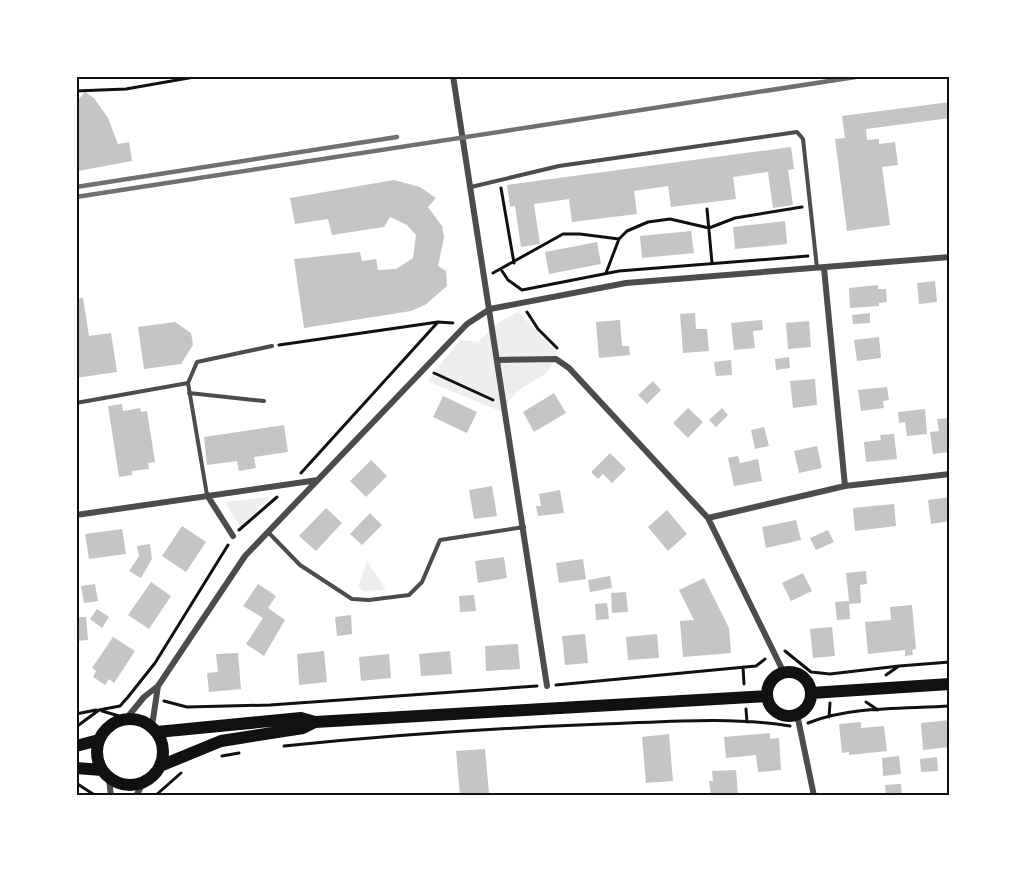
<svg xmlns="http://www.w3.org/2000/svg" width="1026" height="872" font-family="Raleway,sans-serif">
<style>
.green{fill:#eee}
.building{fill:#c4c4c4}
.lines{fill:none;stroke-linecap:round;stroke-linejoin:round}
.path{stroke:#111;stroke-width:3}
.service{stroke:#4c4c4c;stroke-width:4}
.minor{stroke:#4c4c4c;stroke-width:6}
.secondary{stroke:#111;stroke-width:12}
.rail{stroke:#707070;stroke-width:4.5}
.neatline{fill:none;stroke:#111;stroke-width:2}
</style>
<rect width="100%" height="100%" fill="#fff"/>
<!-- green -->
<path class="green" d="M518 312 557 352C550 379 535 377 517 392 511 397 506 406 502 412L427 381 460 340 478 342 499 322Z
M270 497 240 527 225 502Z
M367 561 386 590 364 591 358 587Z"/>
<!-- building -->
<path class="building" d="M85 92 94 98 108 118 118 144 129 142 132 161 78 171 76 102Z
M950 102V118L866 129 867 140 879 139V144L895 142 898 165 882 167 890 225 847 231 835 139 845 138 842 116Z
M791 147 794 169 788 170 793 205 773 208 768 172 733 177 736 199 671 207 668 186 634 191 637 214 572 222 569 199 534 204 540 244 521 247 515 206 510 207 507 185Z
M394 180 420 187 436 198 428 207 442 226 444 237 438 266 446 271 447 286 425 305 411 311 304 328 294 259 360 252 362 261 376 259 378 270 396 269 413 258 416 235 407 225 390 217 384 227 332 235 328 219 295 224 290 198Z
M785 221 787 244 735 249 733 227Z
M691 231 694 253 642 258 640 236Z
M597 242 601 264 549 274 545 252Z
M935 281 937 302 919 304 917 283Z
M878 285V289H886L887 302 879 303V306L850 308 849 288Z
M83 298 89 336 111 333 117 372 76 378V299Z
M695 313 696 329H707L709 351 683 353 680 314Z
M870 313V323L853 324 852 315Z
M620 320 622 346H629L630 355 599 358 596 322Z
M762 320 763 330 753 331 755 348 734 350 731 323Z
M809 321 811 347 788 349 786 323Z
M175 322 191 333 193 345 181 364 144 369 138 327Z
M879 337 881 358 857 361 854 340Z
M789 357 790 368 776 370 775 359Z
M731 360 732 375 716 376 714 362Z
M815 379 817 405 793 408 790 381Z
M653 381 661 390 647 404 638 395Z
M887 387 889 400 883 401 884 408 861 411 858 390Z
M554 393 566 413 534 432 523 412Z
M443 396 477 412 467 433 433 417Z
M122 404 123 411 140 408 141 412 147 411 155 462 148 463 149 469 132 471V475L119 477 108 406Z
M688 408 703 422 688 438 673 423Z
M722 408 728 415 716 427 709 420Z
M925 409 927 434 907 436 905 422 899 423 898 412Z
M950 418V452L933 454 930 432 939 431 937 419Z
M284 425 288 452 254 457 256 468 239 471 237 461 207 465 204 437Z
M764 427 769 446 755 449 751 430Z
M894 434 897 459 866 462 864 442 881 440 880 435Z
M817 446 822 468 799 473 794 451Z
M610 453 626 469 612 483 603 474 598 479 591 472Z
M738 456 740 463 758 459 762 481 734 486 728 458Z
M371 460 387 476 366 497 350 481Z
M492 486 497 516 474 519 469 490Z
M560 490 564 513 538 516 536 506H541L539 494Z
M950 497V521L931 524 928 500Z
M894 504 896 526 855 531 853 508Z
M326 508 342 523 316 551 299 536Z
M667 510 687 534 668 551 648 527Z
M370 513 382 525 362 545 350 534Z
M796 520 801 540 766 548 762 527Z
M182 526 206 542 186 572 162 556Z
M122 529 126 554 89 559 85 534Z
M828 530 834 542 816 550 810 538Z
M150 544 152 559 141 578 129 571 139 556 137 546Z
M504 557 507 578 478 583 475 561Z
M583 559 586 579 559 583 556 563Z
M866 571 867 584 860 585 861 603 849 604 850 619 837 620 835 602 849 601 846 573Z
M803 573 812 591 791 601 782 583Z
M610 576 612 588 590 592 588 580Z
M704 578 729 628 731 653 683 657 680 621 694 620 679 590Z
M151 582 171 596 149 629 128 615Z
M95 584 98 601 84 603 81 586Z
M258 584 276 596 268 608 285 620 264 656 246 644 263 618 243 606Z
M626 592 628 612 612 613 611 593Z
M474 595 476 611 460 612 459 596Z
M607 603 609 619 596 620 595 604Z
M912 605 916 649 912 650 913 655 905 656V650L868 654 865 622 891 620 890 607Z
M97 609 109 617 102 628 90 619Z
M351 615 352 634 337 636 335 617Z
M76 617H86L88 640 76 641Z
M832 627 835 656 813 658 810 629Z
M585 634 588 663 565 665 562 636Z
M657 634 659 658 628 660 626 637Z
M113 637 135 651 114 683 109 679 105 685 93 677 96 671 92 668Z
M518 644 520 669 486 671 485 646Z
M324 651 327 682 299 685 297 654Z
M450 651 452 674 421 676 419 654Z
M238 653 241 689 209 692 207 673 218 672 216 654Z
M389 654 391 678 361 681 359 657Z
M950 720V747L923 750 921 723Z
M861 722V728L884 726 887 751 849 755V752L842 753 839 724Z
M770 733V739L779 738 781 770 758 772 756 755 726 758 724 737Z
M669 734 673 781 646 783 642 737Z
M485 749 489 794 460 796 456 751Z
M899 756 901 774 883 776 882 758Z
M937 757 938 771 921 772 920 759Z
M736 770 738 796H711L709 781H713L712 771Z
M901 784 902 796H886L885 785Z"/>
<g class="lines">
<!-- path -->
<path class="path" d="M76 91 126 89 200 76
M501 188 514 263
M707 209 712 263
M502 271 508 280 522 290 619 271 808 256
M493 273 563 234H580L619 239
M606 273 619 239 627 231 648 222 670 219 709 228 735 218 802 207
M527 312 538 329 557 348
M279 345 438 322 453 323
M434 373 493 400
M301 473 438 322
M239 530 277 497
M785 651 811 672 830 674 899 666
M743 667 744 684
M886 675 899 666 950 662
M556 685 756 666 765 659
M164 701 187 707 270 705 537 686
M866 702 878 710
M746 709 747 722
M102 711 119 716
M76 714 96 710
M829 717 830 703
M808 723C850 706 904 709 950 706
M76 727 99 710 120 706 128 697 155 663 228 545
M284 746C390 735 497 728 603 724 664 722 729 716 790 726
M222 756 239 753
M76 783 96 796
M155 796 181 773"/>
<!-- service -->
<path class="service" d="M471 187 559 166 797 132 803 139 817 268
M189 393 264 401
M76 403 188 383
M207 495 188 383 197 362 272 346
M268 532 300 565 352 599 369 600 409 595 422 582 440 540 524 527"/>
<!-- minor -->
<path class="minor" d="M453 76 547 686
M824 268 845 486
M497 360 556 359 569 368 708 518 784 673
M207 495 233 536
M76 515 318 480
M708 518 845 486 950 474
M797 714 814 796
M126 719 144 697 158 686 245 556 467 324 490 309 626 283 950 257
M152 726 158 686
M109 779 111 796
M136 796 143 783"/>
<!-- secondary -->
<path class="secondary" d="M767 694a22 22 0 1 1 44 0a22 22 0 1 1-44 0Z
M811 693 950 684
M97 752a33 33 0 1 1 66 0a33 33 0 1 1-66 0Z
M157 732 301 718 315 722 767 696
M76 746 99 740
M160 766 221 741 303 728 315 722
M76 768 102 770"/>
<!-- rail -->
<path class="rail" d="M76 187 397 137
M76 197 862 76"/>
</g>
<!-- border -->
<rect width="1026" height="872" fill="none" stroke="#ffffff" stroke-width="156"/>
<rect x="78" y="78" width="870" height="716" class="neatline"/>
</svg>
